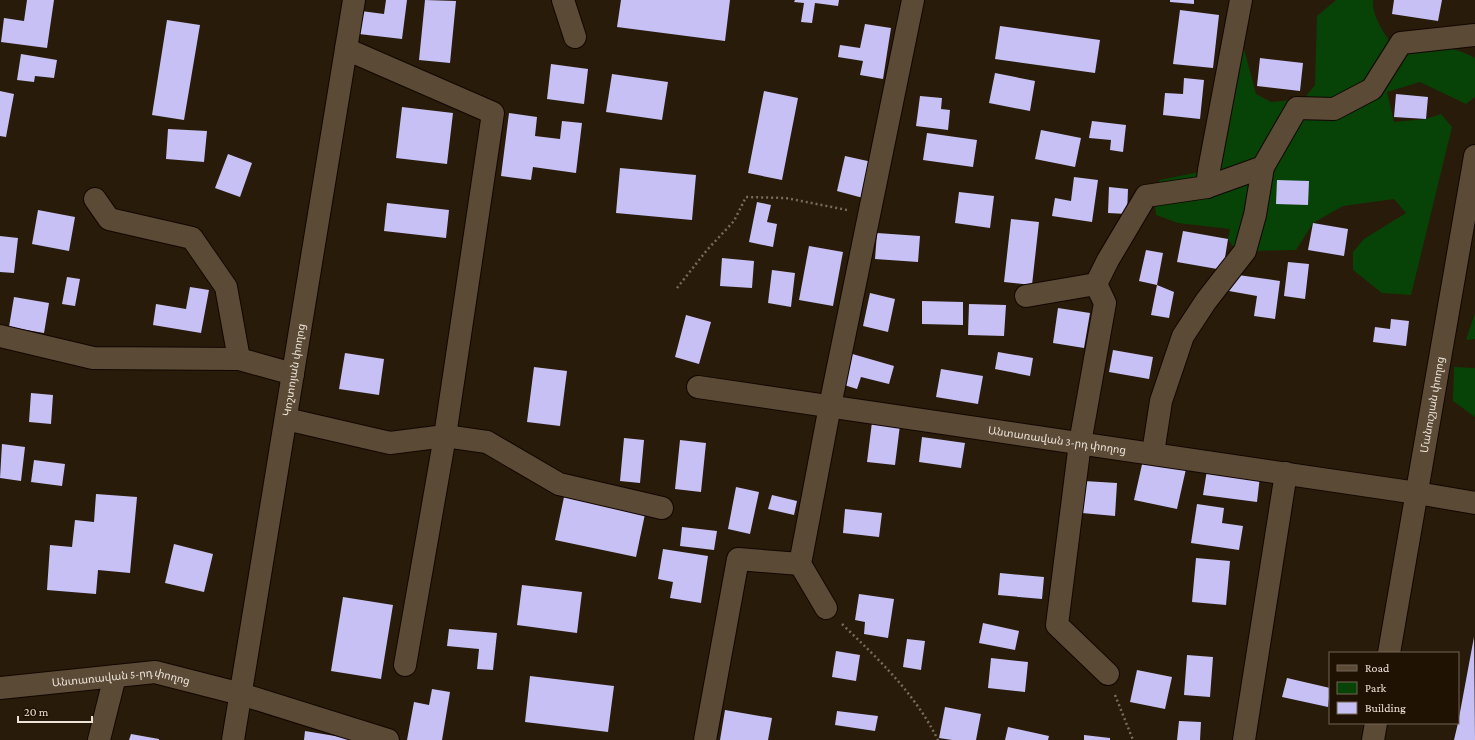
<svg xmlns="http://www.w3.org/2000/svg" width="1475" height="740" font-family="'Crimson Pro','Noto Sans Armenian',serif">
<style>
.green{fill:#074307}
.building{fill:#c6c0f5}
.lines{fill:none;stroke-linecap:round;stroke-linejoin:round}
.minor-casing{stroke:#120600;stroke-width:24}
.path{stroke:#786c5d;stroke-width:2.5;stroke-dasharray:2 3;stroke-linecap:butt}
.minor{stroke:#5a4a36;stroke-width:22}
.labels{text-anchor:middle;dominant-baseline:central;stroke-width:4;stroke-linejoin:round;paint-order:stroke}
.street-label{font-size:11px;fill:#ece2d7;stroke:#201202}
</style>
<rect width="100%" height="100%" fill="#291b09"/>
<!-- green -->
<path class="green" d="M1336 0H1373C1371 16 1387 39 1397 50 1426 46 1449 43 1475 58V97L1466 104 1420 82 1387 92 1394 122 1426 119 1441 114 1452 127 1411 295 1382 293 1353 270V252L1364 239 1406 213 1394 199 1343 206 1313 223 1296 250 1245 251 1238 254 1228 239 1230 229 1178 223 1156 215 1154 197 1160 180 1209 170 1243 45 1256 94 1271 102 1304 99 1315 85 1317 16Z
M1475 313V339L1466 340Z
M1454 367 1475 368V417L1453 401Z"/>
<!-- building -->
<path class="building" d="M27 0H54L47 48 1 42 4 18 24 21Z
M386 0H407L402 39 359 34 361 11 384 14Z
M425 0 456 1 450 63 419 60Z
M621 0H730L725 41 617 27Z
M795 0H839L838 6 815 3 812 23 801 22 804 3 794 2Z
M1170 0H1194V4L1170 2Z
M1394 0H1442L1438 21 1392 14Z
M1180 10 1219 15 1213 68 1173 64Z
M167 20 200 25 184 120 152 115Z
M865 24 891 28 883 79 860 75 863 61 838 57 840 45 860 48Z
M1000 26 1100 40 1095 73 995 59Z
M21 54 57 60 54 78 35 76 34 82 17 80Z
M1260 58 1303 63 1300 91 1257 86Z
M551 64 588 69 584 104 547 99Z
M995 73 1035 81 1030 111 989 103Z
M612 74 668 82 662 120 606 112Z
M1184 78 1204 80 1200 119 1163 115 1165 93 1183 94Z
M0 91 14 94 6 137 0 136Z
M764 91 798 98 782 180 748 173Z
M1396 94 1428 97 1426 119 1394 117Z
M920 96 942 98 941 109 950 110 948 130 916 126Z
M402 107 453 113 447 164 396 158Z
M509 113 537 117 535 136 560 139 562 121 582 123 576 173 533 167 531 180 501 176Z
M1092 121 1126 125 1123 152 1110 150 1111 140 1089 138Z
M168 129 207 131 204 162 166 159Z
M1041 130 1081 138 1075 167 1035 159Z
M927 133 977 140 973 167 923 160Z
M228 154 252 163 240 197 215 188Z
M845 156 872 162 863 198 837 191Z
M620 168 696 175 692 220 616 213Z
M1074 177 1098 180 1092 222 1052 216 1055 198 1071 201Z
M1277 180 1309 181 1308 205 1276 204Z
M1109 187 1128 189 1127 214 1108 213Z
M959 192 994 196 990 228 955 223Z
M757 202 771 205 767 222 777 224 773 247 749 242Z
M387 203 449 210 446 238 384 231Z
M38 210 75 217 69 251 32 244Z
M1011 219 1039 222 1032 285 1004 282Z
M1313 223 1348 229 1344 256 1308 250Z
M1183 231 1228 239 1223 270 1177 262Z
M877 233 920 236 918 262 875 259Z
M0 236 18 238 14 273 0 272Z
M809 246 843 252 833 306 799 300Z
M1146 250 1163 253 1157 285 1139 281Z
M722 258 754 261 752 288 720 286Z
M1288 262 1309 264 1305 299 1284 296Z
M772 270 795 273 791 307 768 303Z
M1231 274 1280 281 1275 319 1254 316 1257 296 1229 291Z
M67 277 80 279 75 306 62 304Z
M1157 285 1174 292 1169 318 1151 315Z
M190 287 209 290 201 333 153 325 156 304 186 309Z
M870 293 895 299 888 332 863 326Z
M14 297 49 303 44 333 9 327Z
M922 301 963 302V325L922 324Z
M969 304 1006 305 1004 336 968 335Z
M1058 308 1090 313 1084 348 1053 343Z
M686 315 711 322 699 364 675 357Z
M1391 319 1409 321 1406 346 1373 342 1375 327 1390 329Z
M1113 350 1153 357 1149 379 1109 372Z
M998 352 1033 358 1030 376 995 369Z
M345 353 384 359 379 395 339 389Z
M849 353 894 366 889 384 861 377 857 389 841 384Z
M534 367 567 371 560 426 527 422Z
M941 369 983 376 978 404 936 397Z
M31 393 53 395 51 424 29 422Z
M872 422 900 425 895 465 867 462Z
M922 437 965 443 961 468 919 462Z
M624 438 644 440 640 483 620 481Z
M680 440 706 443 701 492 675 489Z
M2 444 25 447 21 481 0 478Z
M34 460 65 464 62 486 31 482Z
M1143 460 1186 469 1177 509 1134 500Z
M1207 470 1260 476 1257 502 1203 495Z
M1084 481 1117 483 1115 516 1082 513Z
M736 487 759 492 750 534 728 529Z
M96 494 137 497 130 573 98 570 96 594 47 590 50 545 72 547 75 520 94 522Z
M772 495 797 501 794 515 768 509Z
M564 497 645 514 636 557 555 540Z
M1197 504 1224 508 1222 523 1243 526 1239 550 1191 543Z
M845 509 882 513 879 537 843 533Z
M682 527 717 531 714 550 680 546Z
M174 544 213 554 204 592 165 583Z
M663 549 708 556 701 603 670 598 673 582 658 579Z
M1196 558 1230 561 1226 605 1192 602Z
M1000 573 1044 577 1042 599 998 595Z
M522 585 582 592 577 633 517 625Z
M859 594 894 599 888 638 864 634 865 622 855 620Z
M343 597 393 605 381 679 331 671Z
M983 623 1019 631 1015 650 979 643Z
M449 629 497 633 493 670 477 669 479 649 447 646Z
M1474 637 1475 740H1454L1458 723Z
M907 639 925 641 921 670 903 667Z
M836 651 860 655 856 681 832 677Z
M1187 655 1213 657 1210 697 1184 695Z
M991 658 1028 662 1025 692 988 688Z
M1137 670 1172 677 1165 709 1130 702Z
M530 676 614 686 608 732 525 722Z
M1287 678 1330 688 1328 707 1282 697Z
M432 689 450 692 442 740H407L414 702 429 705Z
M945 707 981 714 976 740H952L939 738Z
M725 710 772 718 768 740H720Z
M837 711 878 716 875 731 835 725Z
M1179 721 1201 722 1200 740H1177Z
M1008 727 1049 736 1048 740H1005Z
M305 731 353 739V740H304Z
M131 734 159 739V740H129Z
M1084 735 1110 738V740H1084Z"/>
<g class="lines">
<defs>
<g id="minor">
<path d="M563 0 575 37"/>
<path d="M346 49 493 113 445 436 405 665"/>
<path d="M1207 187 1209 170 1241 0"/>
<path d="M95 199 109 219 192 238 226 287 239 359"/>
<path d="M1096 284 1108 260 1146 196 1207 187 1263 167 1297 108 1334 109 1372 89 1401 43 1475 35"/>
<path d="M1026 296 1096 284 1105 303 1080 443 1057 625 1108 674"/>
<path d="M0 336 93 358 239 359 293 374"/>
<path id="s1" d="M698 387 1417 493 1475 503"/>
<path d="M286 419 390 443 445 436 487 442 559 484 662 508"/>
<path d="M1153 453 1161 401 1183 336 1206 301 1245 251 1255 215 1263 167"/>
<path d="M826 608 800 564 830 406 913 0"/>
<path id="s2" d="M1389 653 1475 156"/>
<path id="s3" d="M0 688 155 672 241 694 388 740"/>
<path d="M99 740 115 676"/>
<path id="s4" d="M233 740 354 0"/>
<path d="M705 740 738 559 800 564"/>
<path d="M1244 740 1286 473"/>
<path d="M1373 740 1376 723"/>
</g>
</defs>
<!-- minor casing -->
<use href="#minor" class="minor-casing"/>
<!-- path -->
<path class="path" d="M677 288 707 250 734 221 746 197 786 198 847 210
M842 624C880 661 914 692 938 740
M1115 695 1133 740"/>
<!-- minor -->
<use href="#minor" class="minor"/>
</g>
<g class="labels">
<!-- street labels -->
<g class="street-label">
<text stroke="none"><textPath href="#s4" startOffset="375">Կոշտոյան փողոց</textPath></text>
<text stroke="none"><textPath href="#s2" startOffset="252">Մանուշյան փողոց</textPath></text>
<text stroke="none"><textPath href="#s1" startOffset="363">Անտառավան 3-րդ փողոց</textPath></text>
<text stroke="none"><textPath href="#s3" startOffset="122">Անտառավան 5-րդ փողոց</textPath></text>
</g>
</g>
<!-- legend -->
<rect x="1329" y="652" width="130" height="72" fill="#201202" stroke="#726557"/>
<rect x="1337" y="665" width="20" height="6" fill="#5a4a36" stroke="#726557"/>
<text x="1365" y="672" font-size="12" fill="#ece2d7">Road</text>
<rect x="1337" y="682" width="20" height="12" fill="#074307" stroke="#726557"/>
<text x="1365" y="692" font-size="12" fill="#ece2d7">Park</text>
<rect x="1337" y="702" width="20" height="12" fill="#c6c0f5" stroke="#726557"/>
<text x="1365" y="712" font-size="12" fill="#ece2d7">Building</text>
<!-- scale -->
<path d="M18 716v6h74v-6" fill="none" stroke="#ece2d7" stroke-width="2"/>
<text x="24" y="716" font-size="12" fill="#ece2d7" stroke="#201202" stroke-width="3" paint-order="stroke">20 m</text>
</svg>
